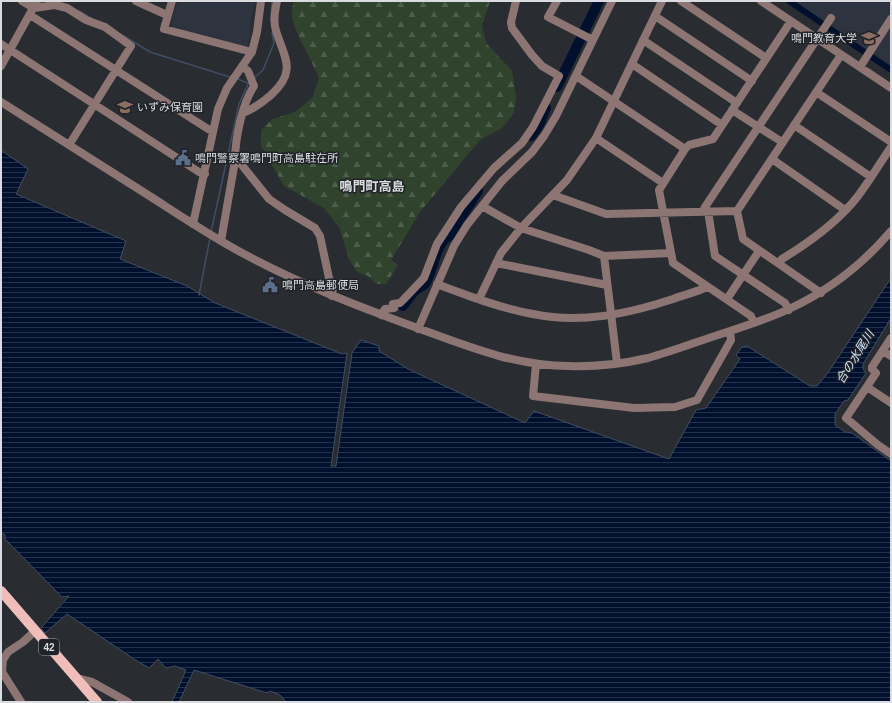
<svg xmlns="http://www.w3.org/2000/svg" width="892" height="703" font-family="Arial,'Noto Sans JP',sans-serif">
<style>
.built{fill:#2e343f}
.forest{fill:url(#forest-firs)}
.water{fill:url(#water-rules);stroke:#414d63}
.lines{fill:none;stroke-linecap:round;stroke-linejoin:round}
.stream{stroke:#414d63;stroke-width:1.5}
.canal{stroke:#00102d;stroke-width:6}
.river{stroke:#00102d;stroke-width:10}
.minor{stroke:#8d7573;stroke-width:8}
.major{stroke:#efbeba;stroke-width:10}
.labels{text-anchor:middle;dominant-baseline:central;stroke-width:3;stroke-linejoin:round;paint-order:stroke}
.shield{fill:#202328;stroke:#a2a4a9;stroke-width:1}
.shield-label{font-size:10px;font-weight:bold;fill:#dadce0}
.poi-label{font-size:11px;fill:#dadce0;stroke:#202328;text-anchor:start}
.water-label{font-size:12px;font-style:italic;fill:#d2e6fe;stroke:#202328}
.quarter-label{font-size:13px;font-weight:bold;fill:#dadce0;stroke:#202328}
</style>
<defs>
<pattern id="forest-firs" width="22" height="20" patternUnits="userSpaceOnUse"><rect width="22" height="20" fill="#30432d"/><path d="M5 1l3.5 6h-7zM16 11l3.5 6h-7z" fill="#4d5e4b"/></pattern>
<pattern id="water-rules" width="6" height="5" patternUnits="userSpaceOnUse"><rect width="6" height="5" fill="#00102d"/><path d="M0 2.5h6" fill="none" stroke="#25324b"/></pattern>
</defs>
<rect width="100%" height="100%" fill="#292d32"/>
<!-- built -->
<path class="built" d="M178 1H256L251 17 250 36 247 47 171 26 173 14Z
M789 1H891V65L805 11Z"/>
<!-- forest -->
<path class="forest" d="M294 1H490L482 26 486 43 512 71 516 96 514 113 502 128 480 140 420 212 391 260 398 265 386 284H376L368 276 357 272 349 259 339 227 324 208 284 186 261 146V130L273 119 295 112 312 98 319 78C315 70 312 62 308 55 300 38 287 20 294 1Z"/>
<!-- water -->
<path class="water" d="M1 150 28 169 16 194 126 241 120 259 187 286 215 303 342 354 347 353 331 466H336L352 353 361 340 379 346V351L408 369 525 423 534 411 669 459 696 410 706 408 740 359 736 355 742 347 747 346 810 386H817L827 374 891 278V318L863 364V369L866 373 848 400 844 401 835 414V425L845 432 852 433 891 461V702H286L280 695 270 691 267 693 194 670 179 702H172L186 670 175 666 166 668 158 659 149 668 137 661 67 614 45 633 41 628 69 596 62 597 5 539V535L1 532Z"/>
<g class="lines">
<!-- stream -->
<path class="stream" d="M55 1 65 4
M79 11 91 18
M271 21 272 1
M124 36 150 52 230 77
M254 78 263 70 274 43 272 33
M238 79 247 83
M211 232 239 104 249 82
M199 295 210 238"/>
<!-- canal -->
<path class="canal" d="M789 1 891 70"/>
<!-- river -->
<path class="river" d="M557 87 599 1
M531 136 539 125 546 108
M403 306C407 301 410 296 415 291 418 288 422 287 425 284 434 270 435 244 449 236L478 191"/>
<!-- minor -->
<path class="minor" d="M22 1 34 8 55 5 67 8 86 20 105 27 131 46 69 145
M136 1 167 15
M172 1 164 29 252 52
M557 1 548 17 593 40
M681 1 766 58
M761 1 891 88
M30 15 208 129 213 131
M655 16 752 81
M643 40 737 103
M1 44 199 172 205 174
M632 64 722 125
M1 66 37 1
M860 67 891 19
M576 76 685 149
M816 92 891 142
M1 102C50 133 99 164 148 195 181 216 212 237 246 255 302 285 360 307 420 329 469 347 516 366 569 366 595 367 622 364 648 358 673 351 699 341 724 333 746 326 768 319 789 309 828 291 863 264 891 231
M732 110 782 142
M243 113C253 109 263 102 271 95 297 71 285 59 276 31 273 21 275 11 277 1
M794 125 871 177
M596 138 663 183
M772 159 845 210
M235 161 241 164 269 199 285 210 315 228 320 236 329 278 333 286 332 296
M553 195 606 214 737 211
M482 206 521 228 589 250 604 256 671 253
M703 211 705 207 831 18
M708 211 715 256 785 303 789 310
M193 224 218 109 227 88 252 52 257 32 261 1
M221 241 235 161C235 139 242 104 254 86L248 71 242 66
M604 256 617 363
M496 263 607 285
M779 263 782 259C810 242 838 222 858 196 870 180 880 163 891 147
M437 284C469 296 500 308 533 314 580 324 628 314 673 299 684 295 696 292 707 287
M821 293 743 239 737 211 841 55
M479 299 501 253 521 228 567 180 596 138 662 1
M727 299 759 251
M381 315 385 309 394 308 393 304 400 303 404 299 424 278 437 244 461 207 494 168 522 143 533 127 559 76 542 66 532 55 512 28 511 22 516 1
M754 323 751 316 673 263 659 190 685 149 689 145 713 139 791 21
M418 329 454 246 467 225 502 181 532 152 544 136 556 116 612 1
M891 338 872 367V369L876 373 846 418 878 445 891 454
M883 351 891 356
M536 364 533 396 634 408 675 407 697 400 731 340 730 331
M867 387 891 403
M76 678 92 682 128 702
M21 702 2 672 3 660 8 652 23 642 35 631"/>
<!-- major -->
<path class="major" d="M1 591 97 702"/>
</g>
<!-- icons -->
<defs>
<symbol id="university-bare" viewBox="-9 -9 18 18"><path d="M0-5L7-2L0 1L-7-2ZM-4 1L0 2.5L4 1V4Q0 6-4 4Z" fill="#8d6e63" stroke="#202328" stroke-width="2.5" paint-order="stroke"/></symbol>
<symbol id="school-bare" viewBox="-9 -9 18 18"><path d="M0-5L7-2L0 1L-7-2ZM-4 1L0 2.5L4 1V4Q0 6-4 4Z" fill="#8d6e63" stroke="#202328" stroke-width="2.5" paint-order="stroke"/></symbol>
<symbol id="civic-bare" viewBox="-9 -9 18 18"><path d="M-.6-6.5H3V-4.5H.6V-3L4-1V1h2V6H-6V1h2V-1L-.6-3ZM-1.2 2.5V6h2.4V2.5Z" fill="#5c6f8a" stroke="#202328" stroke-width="2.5" paint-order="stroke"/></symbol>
</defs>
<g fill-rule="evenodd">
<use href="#university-bare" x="858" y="27" width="22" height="22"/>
<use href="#school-bare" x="114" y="96" width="22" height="22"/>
<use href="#civic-bare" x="172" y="147" width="22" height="22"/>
<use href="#civic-bare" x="259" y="274" width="22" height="22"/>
</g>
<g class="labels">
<!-- shield labels -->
<rect class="shield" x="39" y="639" width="20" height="16" rx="3"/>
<g class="shield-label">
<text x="49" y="647">42</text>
</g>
<!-- poi labels -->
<g class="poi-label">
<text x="857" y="38" text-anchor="end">鳴門教育大学</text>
<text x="137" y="107">いずみ保育園</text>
<text x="195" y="158">鳴門警察署鳴門町高島駐在所</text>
<text x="282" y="285">鳴門高島郵便局</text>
</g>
<!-- water labels -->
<g class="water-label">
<text transform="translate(855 357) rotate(-58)">合の水尾川</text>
</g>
<!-- quarter labels -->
<g class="quarter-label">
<text x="372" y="186">鳴門町高島</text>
</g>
</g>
<!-- border -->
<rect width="892" height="703" fill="none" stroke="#dadce0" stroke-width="4"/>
</svg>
